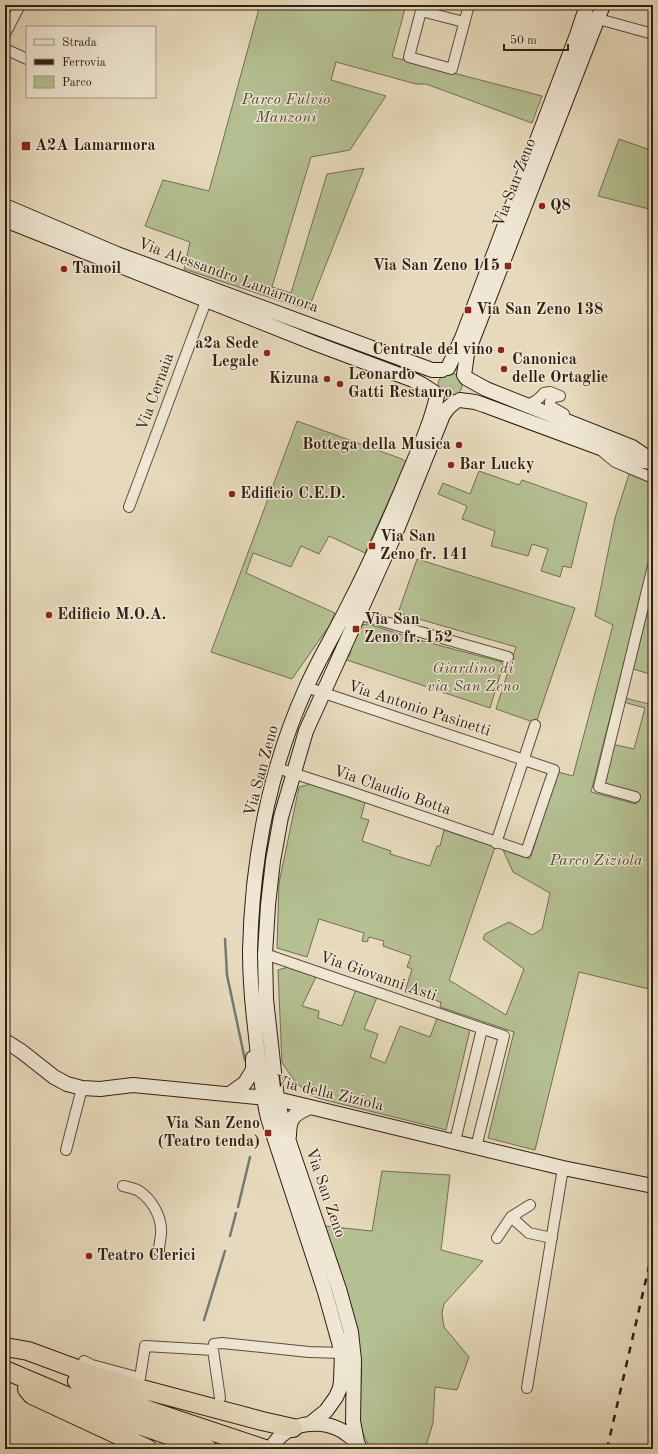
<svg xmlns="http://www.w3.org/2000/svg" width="658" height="1454" font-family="'Old Standard TT',serif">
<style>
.green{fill:#b4c092;stroke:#726f52}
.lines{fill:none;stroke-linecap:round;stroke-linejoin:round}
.stream{stroke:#717a78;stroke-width:2.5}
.street-casing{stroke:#5e4d3d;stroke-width:12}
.secondary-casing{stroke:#311e13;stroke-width:16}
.highway-casing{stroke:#311e13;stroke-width:20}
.street{stroke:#efe7d3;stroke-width:10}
.secondary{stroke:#efe7d3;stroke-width:14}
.highway{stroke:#e7dabc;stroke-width:18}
.rail{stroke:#311e13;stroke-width:2.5;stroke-dasharray:7 7;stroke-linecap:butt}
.poi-dot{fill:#8f2418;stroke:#efe7d3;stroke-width:1.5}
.labels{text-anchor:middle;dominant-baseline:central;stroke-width:3;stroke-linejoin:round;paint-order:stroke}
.park-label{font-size:16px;font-style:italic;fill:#584f39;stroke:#efe7d3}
.poi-label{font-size:16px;font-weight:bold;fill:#311e13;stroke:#efe7d3;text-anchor:start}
.street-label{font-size:16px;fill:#311e13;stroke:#efe7d3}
</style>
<rect width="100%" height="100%" fill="#e7dabc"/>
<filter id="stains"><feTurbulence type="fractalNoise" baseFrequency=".005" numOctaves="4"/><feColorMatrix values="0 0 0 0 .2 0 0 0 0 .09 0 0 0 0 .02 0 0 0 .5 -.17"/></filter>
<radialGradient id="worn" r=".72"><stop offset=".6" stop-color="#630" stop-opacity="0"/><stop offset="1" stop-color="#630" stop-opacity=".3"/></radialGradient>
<!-- green -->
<path class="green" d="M260 5H406L392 57 542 96 532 123 426 84H416L336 62 331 80 386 96 350 150 311 157 272 287 291 293 327 174 364 168 308 310 184 269 190 242 145 226 163 180 209 191Z
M619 139 653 151V210L598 196Z
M438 385a12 12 0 1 1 24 0a12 12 0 1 1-24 0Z
M297 421 402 459 406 462 365 553 329 536 319 554 301 546 291 567 253 553 246 573 335 613 329 626 292 679 211 652Z
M479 471 519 485 522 480 587 503 571 568 563 566 560 577 541 571 548 549 532 544 528 556 491 546 495 531 462 519 467 506 438 494 443 483 470 494Z
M629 474 653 484V549L591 792 636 804 638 793 606 785 603 779 612 744 634 749 645 708 620 701 621 697 653 705V990L579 972 535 1150 488 1138 514 1032 440 1007 441 1002 405 992 412 969 407 967 411 956 383 946 384 941 369 937 367 942 362 941 364 933 319 919 307 957 277 948 279 883 299 787 311 784 365 802 361 818 369 820 362 841 391 851 390 854 430 866 437 846H440L444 830 495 847 449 980 506 1015 524 969 483 939 485 934 509 922 532 935 542 929 550 893 513 872 503 850 530 859 558 772 573 776 613 625 595 616 615 518Z
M417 559 575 608 536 723 496 709 516 647 398 613Z
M652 594H653V675L633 669Z
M368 624 419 640 502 662 503 666 490 708 344 659 349 657 351 652 350 647 360 627 362 625Z
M288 967 316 977 302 1006 319 1011 318 1018 342 1026 356 989 377 997 364 1029 378 1034 370 1057 385 1063 400 1026 430 1037 437 1018 470 1030 446 1130 321 1099 308 1094 295 1081 282 1063 278 970Z
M382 1171 450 1175 441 1250 483 1261 444 1304 442 1313 444 1327 469 1357 457 1390 435 1387 433 1423 425 1449H373C350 1427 364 1389 361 1361 356 1316 338 1270 325 1226L372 1231Z"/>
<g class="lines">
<!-- stream -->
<path class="stream" d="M225 939 227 975 245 1060
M238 1207 250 1157
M230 1236 236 1213
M204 1320 225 1251"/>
<defs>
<path id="street" d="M591 17 653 34
M464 22 421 11 409 57 452 69 469 5
M5 34 20 5
M5 49 27 59
M560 396 552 397 550 402V406L564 414
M525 405C534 403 538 400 544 393L550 392 560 396
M603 452 615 462 653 478
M129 507 200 317 209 294
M354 613 508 657
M277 768 348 791 526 852 554 770 306 687
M635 797 599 787 653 566
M496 843 535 725
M265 954 504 1036 476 1147
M455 1141 482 1029
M66 1150 82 1088
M123 1186C128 1187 134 1188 139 1191 151 1199 160 1214 161 1228 162 1235 159 1243 159 1251
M511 1217 529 1233 552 1238
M497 1238 511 1217 530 1205
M213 1350 214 1344 222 1343 309 1352 342 1353
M84 1361 92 1365 140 1378 145 1346 213 1350 220 1398
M527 1388 563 1168"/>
<path id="secondary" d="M5 206 117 254 432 370H442
M5 220 314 343 413 380 421 384 435 393
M448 368 462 338 577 35 587 5
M464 375 467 354 603 5
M466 378 486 389 632 447 653 461
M460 400 475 402 484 405 630 459 651 462
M5 1041 21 1051 54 1077 67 1084 82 1088 100 1089 133 1085 277 1099 563 1168 653 1186
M231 1093 245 1083 253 1070V1058
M289 1136C289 1117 294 1114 310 1107
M311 1423 326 1411 336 1397 340 1388 341 1381 342 1353 325 1292 268 1118C261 1088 258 1058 255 1027 252 1002 250 977 250 951 252 862 269 770 306 688 318 661 333 636 346 610 369 566 389 521 408 475 419 449 431 423 437 396
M357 1442 353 1421 354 1360 351 1332 339 1289 284 1127 277 1099 266 999 265 954 268 905 273 861 281 817 306 731 396 532 443 415 448 408 455 402
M271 1449C285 1421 325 1416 348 1435 353 1438 356 1441 359 1446"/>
<path id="highway" d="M11 1348 28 1351 104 1379 262 1421 293 1428
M5 1370 83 1403 142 1426 208 1449
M77 1381 91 1388 148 1410 265 1449
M27 1389 32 1395 148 1449"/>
</defs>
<!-- street casing -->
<use href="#street" class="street-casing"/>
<!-- secondary casing -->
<use href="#secondary" class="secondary-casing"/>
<!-- highway casing -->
<use href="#highway" class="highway-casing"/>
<!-- street -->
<use href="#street" class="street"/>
<!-- secondary -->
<use href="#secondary" class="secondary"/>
<!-- highway -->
<use href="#highway" class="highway"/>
<!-- rail -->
<path class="rail" d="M607 1449 653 1249"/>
</g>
<!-- markers -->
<g class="poi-dot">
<rect x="21" y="141" width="10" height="10" rx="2"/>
<circle cx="542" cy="206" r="4"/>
<rect x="504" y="262" width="8" height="8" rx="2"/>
<circle cx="64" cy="269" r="4"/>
<rect x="464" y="306" width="8" height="8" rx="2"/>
<circle cx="501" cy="350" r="4"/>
<circle cx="267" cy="353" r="4"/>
<circle cx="504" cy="369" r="4"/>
<circle cx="327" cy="379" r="4"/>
<circle cx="340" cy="384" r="4"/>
<circle cx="459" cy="445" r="4"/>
<circle cx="451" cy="465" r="4"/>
<circle cx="232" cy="494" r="4"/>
<rect x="368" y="542" width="8" height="8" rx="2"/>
<circle cx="49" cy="615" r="4"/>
<rect x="352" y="625" width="8" height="8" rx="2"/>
<rect x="264" y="1129" width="8" height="8" rx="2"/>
<circle cx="89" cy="1256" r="4"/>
</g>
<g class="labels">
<!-- park labels -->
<g class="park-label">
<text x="286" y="100">Parco Fulvio<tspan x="286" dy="18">Manzoni</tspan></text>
<text x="473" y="669">Giardino di<tspan x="473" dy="18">via San Zeno</tspan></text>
<text x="596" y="861">Parco Ziziola</text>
</g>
<!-- poi labels -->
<g class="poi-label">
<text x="35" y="146">A2A Lamarmora</text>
<text x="550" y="206">Q8</text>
<text x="500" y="266" text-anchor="end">Via San Zeno 115</text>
<text x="72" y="269">Tamoil</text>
<text x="476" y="310">Via San Zeno 138</text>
<text x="259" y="344" text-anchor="end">a2a Sede<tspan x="259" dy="18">Legale</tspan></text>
<text x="493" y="350" text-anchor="end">Centrale del vino</text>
<text x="512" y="360">Canonica<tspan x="512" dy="18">delle Ortaglie</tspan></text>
<text x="348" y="375">Leonardo<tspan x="348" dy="18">Gatti Restauro</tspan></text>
<text x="319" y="379" text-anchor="end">Kizuna</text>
<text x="451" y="445" text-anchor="end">Bottega della Musica</text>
<text x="459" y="465">Bar Lucky</text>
<text x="240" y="494">Edificio C.E.D.</text>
<text x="380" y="537">Via San<tspan x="380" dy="18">Zeno fr. 141</tspan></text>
<text x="57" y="615">Edificio M.O.A.</text>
<text x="364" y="620">Via San<tspan x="364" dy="18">Zeno fr. 152</tspan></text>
<text x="260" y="1124" text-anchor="end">Via San Zeno<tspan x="260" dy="18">(Teatro tenda)</tspan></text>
<text x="97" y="1256">Teatro Clerici</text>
</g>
<!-- street labels -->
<g class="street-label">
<text transform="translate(515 183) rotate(-69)">Via San Zeno</text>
<text transform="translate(228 276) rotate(20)">Via Alessandro Lamarmora</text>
<text transform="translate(156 392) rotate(-70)">Via Cernaia</text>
<text transform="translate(419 709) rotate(18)">Via Antonio Pasinetti</text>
<text transform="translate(262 771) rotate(-75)">Via San Zeno</text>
<text transform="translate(392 791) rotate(19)">Via Claudio Botta</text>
<text transform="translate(378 977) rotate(19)">Via Giovanni Asti</text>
<text transform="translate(329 1094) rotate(13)">Via della Ziziola</text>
<text transform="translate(325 1193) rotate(71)">Via San Zeno</text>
</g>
</g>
<!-- margin -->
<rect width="658" height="1454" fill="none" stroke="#e7dabc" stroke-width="20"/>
<rect x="6" y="6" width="646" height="1442" fill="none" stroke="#311e13" stroke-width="2"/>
<rect x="10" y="10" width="638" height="1434" fill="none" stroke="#311e13"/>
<!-- legend -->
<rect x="26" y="26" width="130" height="72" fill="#efe7d3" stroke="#a39786"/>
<rect x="34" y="39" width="20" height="6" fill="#efe7d3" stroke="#a39786"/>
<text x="62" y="46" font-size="12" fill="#311e13">Strada</text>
<rect x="34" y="59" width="20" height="6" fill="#311e13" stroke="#a39786"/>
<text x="62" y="66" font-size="12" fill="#311e13">Ferrovia</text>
<rect x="34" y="76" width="20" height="12" fill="#b4c092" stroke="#a39786"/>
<text x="62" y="86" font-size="12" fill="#311e13">Parco</text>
<!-- scale -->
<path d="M504 44v6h64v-6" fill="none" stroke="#311e13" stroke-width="2"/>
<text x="510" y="44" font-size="12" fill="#311e13" stroke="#efe7d3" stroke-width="3" paint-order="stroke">50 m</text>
<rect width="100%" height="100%" filter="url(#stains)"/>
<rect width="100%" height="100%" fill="url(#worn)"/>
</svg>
